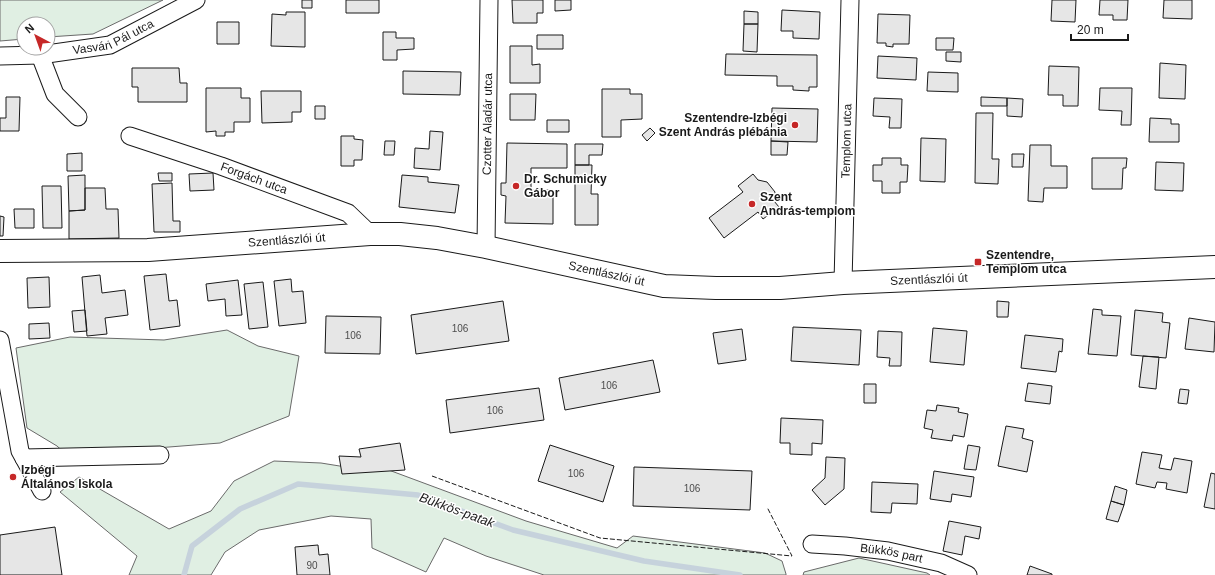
<svg xmlns="http://www.w3.org/2000/svg" width="1215" height="575" font-family="Helvetica,sans-serif">
<style>
.green{fill:#e0efe3;stroke:#6a6a6a}
.lines{fill:none;stroke-linecap:round;stroke-linejoin:round}
.stream{stroke:#c6d2dc;stroke-width:5.5}
.building{fill:#e6e6e6;stroke:#1a1a1a}
.minor-casing{stroke:#1a1a1a;stroke-width:19}
.secondary-casing{stroke:#1a1a1a;stroke-width:24}
.minor{stroke:#fff;stroke-width:17}
.secondary{stroke:#fff;stroke-width:22}
.fence{stroke:#1a1a1a;stroke-width:1;stroke-dasharray:5 2;stroke-linecap:butt}
.poi-dot{fill:#c62828;stroke:#fff;stroke-width:1.5}
.labels{text-anchor:middle;dominant-baseline:central;stroke-width:3;stroke-linejoin:round;paint-order:stroke}
.number-label{font-size:10px;fill:#4d4d4d}
.street-label{font-size:12px;fill:#1a1a1a;stroke:#fff}
.poi-label{font-size:12px;font-weight:bold;fill:#1a1a1a;stroke:#fff;text-anchor:start}
.water-label{font-size:13px;font-style:italic;fill:#1a1a1a;stroke:#fff}
</style>
<rect width="100%" height="100%" fill="#fff"/>
<!-- green -->
<path class="green" d="M0 0H163L93 34 48 37V24H24V39L0 41Z
M227 330 258 346 299 356 289 416 220 443 67 455 57 446 27 428 16 348 70 337 164 340Z
M274 461 321 463 352 468 386 469 526 521 617 548 633 536 765 553 782 561 786 574V575H544L486 556 444 538 426 572 372 548 371 519 331 516 259 530 225 552 211 575H129L137 556 60 492 79 477 169 529 211 511 234 481Z
M859 558 927 573 930 575H803L804 572Z"/>
<g class="lines">
<!-- stream -->
<path class="stream" d="M184 575 192 546 240 509 298 484 418 495 513 530 644 561 740 575"/>
</g>
<!-- building -->
<path class="building" d="M302 0H312V8H302Z
M346 0H379V13H346Z
M512 0H543V13H537V23H513Z
M555 0H571V10L555 11Z
M1052 0H1076L1075 22 1051 21Z
M1100 0H1128L1127 20H1113V15H1099Z
M1164 0H1192V19L1163 18Z
M782 10 820 12 819 39 793 38V31H781Z
M744 11 758 12V24H744Z
M286 12H305V47L271 46 272 14 286 15Z
M878 14 910 15 909 44H893V47L886 46V43H877Z
M217 22H239V44H217Z
M744 24H758L757 52 743 51Z
M383 32H396V38H414V49L397 50V60H383Z
M537 35H563V49H537Z
M936 38H954L953 50H936Z
M510 46H532V65L540 64V83H510Z
M946 52H961V62L946 61Z
M726 54 817 55V87H809V91L793 90V86H777V76L725 75Z
M878 56 917 58 916 80 877 78Z
M1160 63 1186 65 1185 99 1159 98Z
M1049 66 1079 67 1078 106H1063V95H1048Z
M132 68H179L180 83H187V102H138V87H132Z
M403 71 461 72 460 95 403 94Z
M928 72 958 73V92L927 91Z
M206 88H241V98H250V122H234V132H225V136H216V131L206 132Z
M1100 88H1132L1131 125H1121L1122 111 1099 110Z
M602 89H630V94H642V119L621 120V137H602Z
M261 91H301V112H292V122L262 123Z
M510 94H536L535 120H510Z
M6 97H20L19 131H0V118H6Z
M981 97 1007 98V106H981Z
M874 98 902 99 901 128H889L890 117 873 116Z
M1007 98 1023 99 1022 117 1007 116Z
M315 106H325V119H315Z
M772 108 818 109 817 142 771 141Z
M976 113H993L992 159H999L998 184 975 183Z
M1150 118 1171 119V124H1179V142H1149Z
M547 120H569V132H547Z
M650 128 655 133 647 141 642 135Z
M430 131 443 132 440 170 414 168 415 148 429 149Z
M341 136H354V139L363 140 362 160H354V166H341Z
M921 138 946 139 945 182 920 181Z
M385 141H395L394 155H384Z
M771 141 788 142 787 155H771Z
M507 143 567 144V168H531V190H553V224L505 223 506 196 501 195V183H506Z
M575 144H603L602 155H589V165H575Z
M1030 145H1051V166H1067V188H1044L1043 202 1028 201Z
M82 153V171H67V154Z
M1012 154H1024L1023 167H1012Z
M882 158H901V165H908L907 182H900V193H882V181H873V165H882Z
M1092 158H1127L1126 168H1123L1122 189H1092Z
M1156 162 1184 163 1183 191 1155 190Z
M575 165H592L591 194H598V225H575Z
M158 173H172V181H159Z
M213 173 214 190 190 191 189 174Z
M753 174 758 180 767 182 775 192 774 201 779 207 763 219 758 212 724 238 709 218 743 192 738 186Z
M85 175V210L69 211 68 176Z
M402 175 428 177V182L459 185 455 213 399 207Z
M172 183 173 221H180V232H154L152 184Z
M42 186H61L62 228H43Z
M85 188H105L106 209H118L119 238 69 239V211L85 210Z
M14 209H34V228H15Z
M0 216 4 217 3 236H0Z
M166 274 169 301 177 300 180 326 150 330 144 276Z
M100 275 102 293 125 290 128 315 105 318 107 334 87 336 82 277Z
M49 277 50 307 28 308 27 278Z
M291 279 292 292 303 291 306 323 279 326 274 281Z
M238 280 242 315 226 316 225 299 208 301 206 284Z
M263 282 268 327 249 329 244 284Z
M503 301 509 341 416 354 411 315Z
M997 301 1009 302 1008 317H997Z
M1093 309 1102 310V315L1121 316 1117 356 1088 354Z
M85 310 87 331 74 332 72 311Z
M1135 310 1163 313 1162 322 1170 323 1166 358 1131 355Z
M326 316 381 317 380 354 325 353Z
M1189 318 1215 322 1214 352 1185 349Z
M49 323 50 338 29 339V324Z
M793 327 861 330 859 365 791 361Z
M933 328 967 331 964 365 930 362Z
M742 329 746 360 718 364 713 333Z
M878 331 902 332 901 366H889L890 358 877 357Z
M1025 335 1063 339 1062 352 1059 351 1056 372 1021 368Z
M1143 356 1159 357 1156 389 1139 387Z
M653 360 660 392 565 410 559 378Z
M1028 383 1052 386 1050 404 1025 401Z
M864 384H876V403H864Z
M539 388 544 420 450 433 446 400Z
M1180 389 1189 390 1187 404 1178 403Z
M937 405 959 408 958 412 968 414 964 437 953 435 952 441 931 438 933 430 924 428 927 410 936 411Z
M781 418 823 420 822 444 812 443V455L790 454V443H780Z
M1006 426 1024 429 1022 438 1033 441 1027 472 998 466Z
M400 443 405 470 342 474 339 456 361 457 359 449Z
M550 445 614 466 603 502 538 481Z
M968 445 980 447 976 470 964 469Z
M1142 452 1162 455 1159 468 1171 470 1174 458 1192 461 1187 493 1166 489 1167 483 1157 482 1155 488 1136 484Z
M826 457 845 458 844 489 825 505 812 490 825 478Z
M634 467 752 471 750 510 633 506Z
M934 471 974 477 971 497 952 494 951 502 930 499Z
M1211 473 1215 474V509L1204 507Z
M872 482 918 484 917 504 892 503 891 513 871 512Z
M1115 486 1127 490 1124 505 1111 501Z
M1111 501 1124 505 1118 522 1106 519Z
M949 521 981 527 979 539 965 536 962 555 943 551Z
M55 527 62 575H0V535Z
M318 545 319 555 328 554 330 575H297L295 547Z
M1030 566 1052 574V575H1027Z"/>
<g class="lines">
<defs>
<g id="minor">
<path d="M40 55 55 94 78 117"/>
<path id="s1" d="M0 56 40 55 110 45 196 0"/>
<path id="s2" d="M130 136 221 166 348 213 370 234"/>
<path id="s3" d="M486 247 489 0"/>
<path id="s4" d="M843 283 850 0"/>
<path d="M0 340 20 451 42 491"/>
<path d="M24 458 160 455"/>
<path id="s5" d="M812 544 845 546 888 551 941 563 968 575"/>
</g>
<g id="secondary">
<path id="s6" d="M0 251 148 250 370 234H400L437 238 486 247 664 286 716 288H780L843 283 1215 267"/>
</g>
</defs>
<!-- minor casing -->
<use href="#minor" class="minor-casing"/>
<!-- secondary casing -->
<use href="#secondary" class="secondary-casing"/>
<!-- minor -->
<use href="#minor" class="minor"/>
<!-- secondary -->
<use href="#secondary" class="secondary"/>
<!-- fence -->
<path class="fence" d="M432 476 600 538 792 556 767 507"/>
</g>
<!-- markers -->
<g class="poi-dot">
<circle cx="795" cy="125" r="4"/>
<circle cx="516" cy="186" r="4"/>
<circle cx="752" cy="204" r="4"/>
<rect x="974" y="258" width="8" height="8" rx="2"/>
<circle cx="13" cy="477" r="4"/>
</g>
<g class="labels">
<!-- number labels -->
<g class="number-label">
<text x="460" y="328">106</text>
<text x="353" y="335">106</text>
<text x="609" y="385">106</text>
<text x="495" y="410">106</text>
<text x="576" y="473">106</text>
<text x="692" y="488">106</text>
<text x="312" y="565">90</text>
</g>
<!-- street labels -->
<g class="street-label">
<text stroke="none"><textPath href="#s1" startOffset="116">Vasvári Pál utca</textPath></text>
<text stroke="none"><textPath href="#s3" startOffset="123">Czotter Aladár utca</textPath></text>
<text stroke="none"><textPath href="#s4" startOffset="142">Templom utca</textPath></text>
<text stroke="none"><textPath href="#s2" startOffset="131">Forgách utca</textPath></text>
<text stroke="none"><textPath href="#s6" startOffset="287">Szentlászlói út</textPath></text>
<text stroke="none"><textPath href="#s6" startOffset="611">Szentlászlói út</textPath></text>
<text stroke="none"><textPath href="#s6" startOffset="935">Szentlászlói út</textPath></text>
<text stroke="none"><textPath href="#s5" startOffset="80">Bükkös part</textPath></text>
</g>
<!-- poi labels -->
<g class="poi-label">
<text x="787" y="118" text-anchor="end">Szentendre-Izbégi<tspan x="787" dy="14">Szent András plébánia</tspan></text>
<text x="524" y="179">Dr. Schumicky<tspan x="524" dy="14">Gábor</tspan></text>
<text x="760" y="197">Szent<tspan x="760" dy="14">András-templom</tspan></text>
<text x="986" y="255">Szentendre,<tspan x="986" dy="14">Templom utca</tspan></text>
<text x="21" y="470">Izbégi<tspan x="21" dy="14">Általános Iskola</tspan></text>
</g>
<!-- water labels -->
<g class="water-label">
<text transform="translate(457 510) rotate(20)">Bükkös-patak</text>
</g>
</g>
<!-- north arrow -->
<g transform="translate(36 36) rotate(319)"><circle r="19" fill="#ffffff" stroke="#a3a3a3"/>
<path d="M0-3L7 15L0 10L-7 15Z" fill="#c62828"/>
<text y="-6" font-size="11" font-weight="bold" text-anchor="middle" fill="#1a1a1a">N</text>
</g>
<!-- scale -->
<path d="M1071 34v6h57v-6" fill="none" stroke="#1a1a1a" stroke-width="2"/>
<text x="1077" y="34" font-size="12" fill="#1a1a1a" stroke="#ffffff" stroke-width="3" paint-order="stroke">20 m</text>
</svg>
